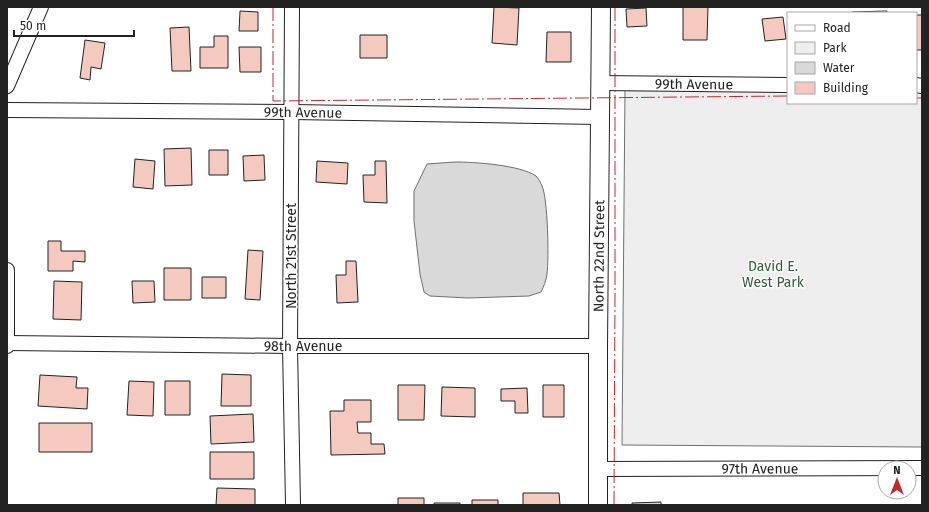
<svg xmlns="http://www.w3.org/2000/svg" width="929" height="512" font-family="'Fira Sans',sans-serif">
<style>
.green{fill:#eee;stroke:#6f6f6f}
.water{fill:#d9d9d9;stroke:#6f6f6f}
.building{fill:#f3c9c0;stroke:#222}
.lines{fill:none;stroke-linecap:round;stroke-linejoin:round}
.minor-casing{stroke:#222;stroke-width:16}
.tertiary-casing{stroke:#222;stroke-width:20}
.minor{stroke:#fff;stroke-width:14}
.tertiary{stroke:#fff;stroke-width:18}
.power{stroke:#c62828;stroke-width:1;stroke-dasharray:14 3 2 3;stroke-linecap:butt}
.labels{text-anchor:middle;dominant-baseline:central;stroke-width:3;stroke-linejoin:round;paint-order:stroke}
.street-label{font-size:14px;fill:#222;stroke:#fff}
.park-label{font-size:14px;fill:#2f5e38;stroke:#fff}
</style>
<rect width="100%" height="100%" fill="#fff"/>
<!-- green -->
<path class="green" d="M625 87 788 88V103H916V89H922V447L622 445Z"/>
<!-- water -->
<path class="water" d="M455 162C475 162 520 165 536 176 538 178 541 183 542 186 548 199 549 259 547 274 546 281 544 286 541 292L529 296 468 298 430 296 424 292 420 274 414 221V191L427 164Z"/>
<!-- building -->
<path class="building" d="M494 7 519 8 517 45 492 43Z
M683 7H708L707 40H683Z
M646 8 647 26 627 27 626 9Z
M240 11 258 12V31H239Z
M887 11V13H852V12Z
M916 15H922V50H916Z
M783 17 786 39 765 41 762 19Z
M189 27 191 71H172L170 28Z
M547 32H571V62H546Z
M360 35H387V58H360Z
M214 36H228V68H200V47H214Z
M85 40 105 43 101 69 91 67 90 80 80 78Z
M239 47H261V72H240Z
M191 148 192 185 165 186 164 149Z
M209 150H228V175H209Z
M264 155 265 180 244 181 243 156Z
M135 159 155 161 153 189 133 187Z
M317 161 348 163 347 184 316 182Z
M375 161H386L387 203 364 202 363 175H375Z
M48 241H61V251H85V262L73 261V271H48Z
M248 250 263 251 260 300 245 299Z
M346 261H356L358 302 337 303 336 275H346Z
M164 268H191V300H164Z
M202 277H226V298H202Z
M54 281 82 282 81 320 53 319Z
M132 281H154L155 302 133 303Z
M222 374 251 375V406H221Z
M40 375 77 377 76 388H88L87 409 38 406Z
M129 381 154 382 153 416 127 415Z
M165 381H190V415H165Z
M398 385H425L424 420H398Z
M543 385H564V417H543Z
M442 387 475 388V417L441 416Z
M527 388 528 413H515V401H501V389Z
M344 400H371V422H357L358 433H371V444H384L385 454 331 455 330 411H344Z
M253 414 254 442 211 444 210 416Z
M39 423H92V452H39Z
M210 452H254V479H210Z
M217 488 255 489V505H216Z
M523 493H559L560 505H523Z
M398 498H424V505H398Z
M472 500H498V505H472Z
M661 502V505H632V503Z
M434 503H460V505H434Z"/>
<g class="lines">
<defs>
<g id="minor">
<path d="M292 7 290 346 293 505"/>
<path id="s1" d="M600 83 788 85"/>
<path d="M916 85 922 86"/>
<path d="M7 86 41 7"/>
<path id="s2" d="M7 110 292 112 600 117"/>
<path d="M7 270V346"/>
<path id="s3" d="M7 343 290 346H598"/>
<path id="s4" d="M598 469 922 468"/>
</g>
<g id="tertiary">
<path id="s5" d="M598 505V346L601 7"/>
</g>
</defs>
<!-- minor casing -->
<use href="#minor" class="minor-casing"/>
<!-- tertiary casing -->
<use href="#tertiary" class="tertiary-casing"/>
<!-- minor -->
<use href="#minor" class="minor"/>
<!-- tertiary -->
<use href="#tertiary" class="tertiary"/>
<!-- power -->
<path class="power" d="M273 7V101L788 96
M916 98H922
M614 505 615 293V7"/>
</g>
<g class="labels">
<!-- street labels -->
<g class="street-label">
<text stroke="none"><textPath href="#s1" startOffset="94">99th Avenue</textPath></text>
<text stroke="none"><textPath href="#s2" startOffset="296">99th Avenue</textPath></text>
<text transform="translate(291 256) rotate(-90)">North 21st Street</text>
<text stroke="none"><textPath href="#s5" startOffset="249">North 22nd Street</textPath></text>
<text stroke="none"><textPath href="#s3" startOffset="296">98th Avenue</textPath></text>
<text stroke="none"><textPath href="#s4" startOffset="162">97th Avenue</textPath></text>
</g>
<!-- park labels -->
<g class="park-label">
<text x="773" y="266">David E.<tspan x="773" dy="16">West Park</tspan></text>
</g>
</g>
<!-- border -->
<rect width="929" height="512" fill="none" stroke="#222222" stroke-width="16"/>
<!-- legend -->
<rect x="787" y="12" width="130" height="92" fill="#ffffff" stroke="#a7a7a7"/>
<rect x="795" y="25" width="20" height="6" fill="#ffffff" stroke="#a7a7a7"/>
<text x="823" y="32" font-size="12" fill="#222222">Road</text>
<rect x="795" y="42" width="20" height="12" fill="#eeeeee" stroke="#a7a7a7"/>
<text x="823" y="52" font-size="12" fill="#222222">Park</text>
<rect x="795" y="62" width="20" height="12" fill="#d9d9d9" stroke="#a7a7a7"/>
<text x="823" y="72" font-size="12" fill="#222222">Water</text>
<rect x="795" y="82" width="20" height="12" fill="#f3c9c0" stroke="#a7a7a7"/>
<text x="823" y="92" font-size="12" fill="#222222">Building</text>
<!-- north arrow -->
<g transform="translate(897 480)"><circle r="19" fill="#ffffff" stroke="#a7a7a7"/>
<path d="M0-3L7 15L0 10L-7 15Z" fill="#c62828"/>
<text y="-6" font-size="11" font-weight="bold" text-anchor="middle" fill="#222222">N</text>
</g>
<!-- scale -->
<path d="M14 30v6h120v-6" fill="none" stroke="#222222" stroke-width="2"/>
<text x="20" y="30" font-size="12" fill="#222222" stroke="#ffffff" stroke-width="3" paint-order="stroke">50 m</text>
</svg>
